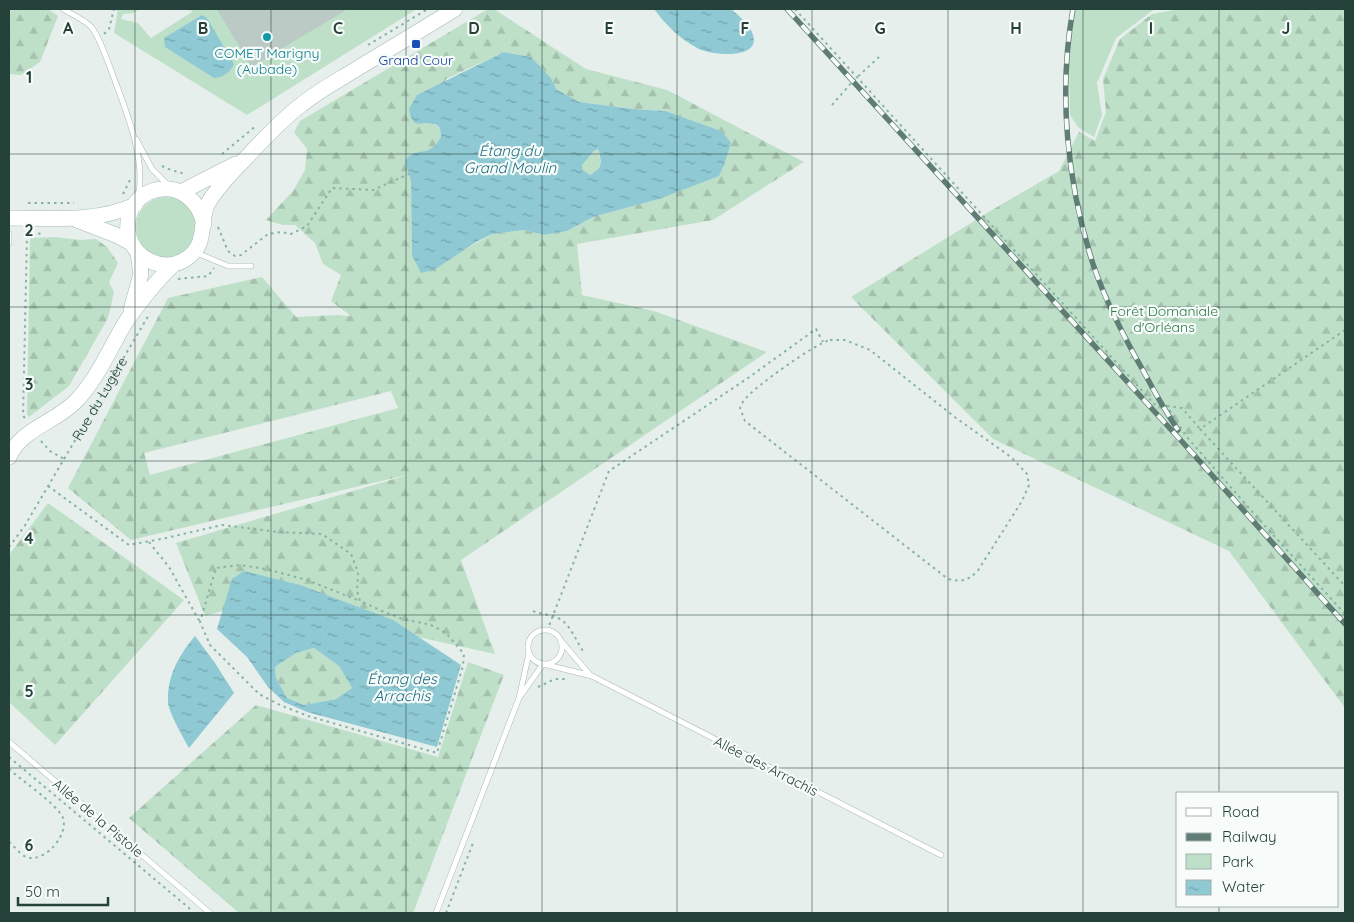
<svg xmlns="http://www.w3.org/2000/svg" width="1354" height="922" font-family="Quicksand,sans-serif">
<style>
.green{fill:#bfe0c8}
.forest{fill:url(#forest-firs);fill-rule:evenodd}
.water{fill:url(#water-ripples);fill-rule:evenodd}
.building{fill:#bbcac4;stroke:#b8c9c2}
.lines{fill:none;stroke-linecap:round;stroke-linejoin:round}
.lane-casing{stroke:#a8b8b2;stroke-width:6}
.secondary-casing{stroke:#a4bbb3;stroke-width:16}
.path{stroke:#86b3a5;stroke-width:2;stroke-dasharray:2.5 4;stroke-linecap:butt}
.lane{stroke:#fff;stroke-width:5}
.secondary{stroke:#fff;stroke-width:15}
.rail-casing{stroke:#5f7d75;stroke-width:5.5}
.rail{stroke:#f7fbf9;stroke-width:4;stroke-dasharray:11;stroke-linecap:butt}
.grid{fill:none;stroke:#24423a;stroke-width:1;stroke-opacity:0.55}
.culture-dot{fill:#0f9aa8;stroke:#f7fbf9;stroke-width:2}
.transit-dot{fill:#1a4fb4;stroke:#f7fbf9;stroke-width:2}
.labels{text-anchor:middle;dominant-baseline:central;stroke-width:4.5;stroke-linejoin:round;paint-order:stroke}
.culture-label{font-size:14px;fill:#0d838f;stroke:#f7fbf9}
.transit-label{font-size:14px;fill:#164399;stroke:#f7fbf9}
.park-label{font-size:14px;fill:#2d7a4b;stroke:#f7fbf9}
.street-label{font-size:14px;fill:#24423a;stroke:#f7fbf9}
.water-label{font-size:15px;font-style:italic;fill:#1c6f80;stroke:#f7fbf9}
.grid-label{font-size:16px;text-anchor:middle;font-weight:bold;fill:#24423a;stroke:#f7fbf9;stroke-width:4.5;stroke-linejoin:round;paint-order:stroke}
</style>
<defs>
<pattern id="forest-firs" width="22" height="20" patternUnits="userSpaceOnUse" patternTransform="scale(1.25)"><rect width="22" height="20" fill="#bfe0c8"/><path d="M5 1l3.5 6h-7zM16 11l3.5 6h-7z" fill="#a4c1ad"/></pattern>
<pattern id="water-ripples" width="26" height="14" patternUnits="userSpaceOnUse" patternTransform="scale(1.25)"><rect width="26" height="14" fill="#8ec9d4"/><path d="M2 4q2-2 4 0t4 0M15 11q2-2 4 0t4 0" fill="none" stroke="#74a5ad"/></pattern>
</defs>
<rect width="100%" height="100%" fill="#e6efeb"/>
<!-- green -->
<path class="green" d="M118 9H140L133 13 123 14 121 19 138 23 151 38 192 12 190 9H217L252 66 347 9H417L247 115 114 33Z
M1076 9H1158L1152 11 1116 38 1097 83 1102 115 1094 137 1078 127 1070 115 1069 66 1071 38Z
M598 149C601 162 603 168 590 175L582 169V165L594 151Z
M136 227a30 30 0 1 1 60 0a30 30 0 1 1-60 0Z"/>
<!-- forest -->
<path class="forest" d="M11 9H48L58 16 40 62 21 75 9 74V16Z
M488 9H494L586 69 667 90 804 162 713 220 577 244 582 295 654 311 767 352 461 560 495 654 255 601 205 616 176 543 411 474 131 540 68 488 168 298 262 277 296 317 337 315 351 316 331 301 341 275 323 264 315 243 295 225H283L266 220 293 191 305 170 307 149 294 132 300 121ZM504 52 531 57 551 78 556 89 579 102 633 109 665 111 659 199 593 217 567 231 544 235 524 230 492 234 455 255H412L411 181 405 161C413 148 423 155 433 147 436 145 439 140 441 137L440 128 432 123 446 79ZM391 391 398 408 150 475 144 453Z
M1179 9H1345V708L1229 551 993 439 851 297 992 210 1059 171 1079 132 1095 141 1106 112 1103 79 1120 39 1152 14Z
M55 237 80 240 96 239 107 247 118 263 109 282 114 292 108 318 69 386 29 417 27 414 30 238Z
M48 503 184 600 55 745 9 702V555Z
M314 648 339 666 352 688 336 699 304 705 287 698 276 678 275 667 296 653Z
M468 662 504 675 413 913H239L129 818 256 705 438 757Z"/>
<!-- water -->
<path class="water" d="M654 9H731C739 16 750 24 753 35 761 61 709 55 697 48 680 39 665 24 654 9Z
M202 15 207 18 234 64C231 72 222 78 214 78L165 47 164 38Z
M504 52 531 57 551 78 556 89 579 102 633 109 665 111 718 130 725 135 731 143 724 165 719 176 659 199 593 217 567 231 544 235 524 230 492 234 476 242 434 270 421 273 412 255 411 181 405 161C413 148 423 155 433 147 436 145 439 140 441 137L440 128C438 126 436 124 433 124 421 120 413 132 409 109L417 95ZM598 149C602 162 603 168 590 175L582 169V165L594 151Z
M244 571 300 585 393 620 461 665 437 747 307 712 284 702 268 687 247 657 217 629 232 579ZM314 648 339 666 352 688 336 699 304 705 287 698 276 678 275 667 296 653Z
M195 636 215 663 234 693 189 748C184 739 168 711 168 702 167 676 179 655 195 636Z"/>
<!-- building -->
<path class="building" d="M217 9H347L252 66Z"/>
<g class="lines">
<defs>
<path id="lane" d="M63 9C71 14 87 21 92 28 99 37 107 59 111 70 124 106 147 158 138 197
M136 139 152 169 168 185
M9 234V243
M197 253 228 266H251
M528 647a17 17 0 1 1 34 0a17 17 0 1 1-34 0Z
M561 641 591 676
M519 698 543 664 592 676 941 855
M9 742 210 913
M436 913 519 698 529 653"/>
<path id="secondary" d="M181 192 236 164
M9 218C51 218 95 223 135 205
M77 220 116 235 131 243
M204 224C192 170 123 183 128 231 131 258 163 274 186 259 208 244 199 225 207 205 213 193 233 171 243 161 261 142 280 121 301 105 318 91 339 80 358 68 391 48 423 29 455 9
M131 310 141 274 138 253
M9 457C21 429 54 423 75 402 98 379 110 347 127 320 141 300 156 281 174 264"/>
</defs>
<!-- lane casing -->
<use href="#lane" class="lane-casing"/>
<!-- secondary casing -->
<use href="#secondary" class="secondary-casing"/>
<!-- path -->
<g class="path">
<path d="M795 9 1156 406H1167L1186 436 1256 516 1345 614"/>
<path d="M104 34 109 29 114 9"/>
<path d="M368 45 426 10"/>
<path d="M832 105 853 81 879 57"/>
<path d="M222 154 257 125"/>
<path d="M162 166 171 170 185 174"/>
<path d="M123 194 131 178"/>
<path d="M28 203H74"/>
<path d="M218 227 228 251 235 256 241 255 268 234 281 232 291 234 307 226 332 188 373 190 409 174"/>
<path d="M178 279 208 276 214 268"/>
<path d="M1345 330 1200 429 1345 586"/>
<path d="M830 340H845L870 350 956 418 1011 457 1027 474 1029 485 1022 501 977 572C967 581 961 582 948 579L745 421 740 408C741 405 743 401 746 398 756 386 816 343 830 340Z"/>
<path d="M1167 406 1182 408 1200 429"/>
<path d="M25 418 23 416 27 235 44 233"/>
<path d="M41 441 50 451 64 459"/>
<path d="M48 486 129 545 166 538 222 525 278 532 322 534 351 554 358 572 357 591 360 601 382 611 403 619 431 625 446 633 464 654 463 666 437 753 308 716 280 705 259 694 210 645 200 622 216 568 240 565 266 569 307 580 360 601"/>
<path d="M149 542 169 567 200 622"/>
<path id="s1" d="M9 547 24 527 150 313"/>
<path d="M533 611C540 614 546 614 553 616 570 621 574 638 583 651L582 653"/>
<path d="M547 631 609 471 748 378 816 329 823 342"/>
<path d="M538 687 555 679H568"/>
<path d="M9 757 189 908 192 913"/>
<path d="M9 769C21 780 57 804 63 818 69 835 44 864 26 857 20 854 14 846 9 842"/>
<path d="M446 913 473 843"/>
</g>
<!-- lane -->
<use href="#lane" class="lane"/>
<!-- secondary -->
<use href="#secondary" class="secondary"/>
<defs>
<path id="rail" d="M787 9 1186 446 1345 624
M1073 9C1058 93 1067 183 1093 264 1106 303 1125 339 1145 374 1155 393 1166 412 1178 430"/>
</defs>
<!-- rail casing -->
<use href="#rail" class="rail-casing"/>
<!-- rail -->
<use href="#rail" class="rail"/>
</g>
<!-- grid -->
<path class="grid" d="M135 9V913M271 9V913M406 9V913M542 9V913M677 9V913M812 9V913M948 9V913M1083 9V913M1219 9V793M9 154H1345M9 307H1345M9 461H1345M9 615H1345M9 768H1345M1219 906V913"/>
<!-- markers -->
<circle class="culture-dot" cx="267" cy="37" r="5"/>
<rect class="transit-dot" x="411" y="39" width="10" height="10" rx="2.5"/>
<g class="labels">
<!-- culture labels -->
<g class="culture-label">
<text x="267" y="53">COMET Marigny<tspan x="267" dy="16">(Aubade)</tspan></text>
</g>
<!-- transit labels -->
<g class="transit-label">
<text x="416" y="60">Grand Cour</text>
</g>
<!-- park labels -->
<g class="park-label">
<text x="1164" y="311">Forêt Domaniale<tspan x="1164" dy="16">d'Orléans</tspan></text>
</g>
<!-- street labels -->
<g class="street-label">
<text stroke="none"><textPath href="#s1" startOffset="174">Rue du Lugère</textPath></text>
<text transform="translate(766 766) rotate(27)">Allée des Arrachis</text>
<text transform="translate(98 818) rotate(40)">Allée de la Pistole</text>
</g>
<!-- water labels -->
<g class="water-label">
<text x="510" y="150">Étang du<tspan x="510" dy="17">Grand Moulin</tspan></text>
<text x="402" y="678">Étang des<tspan x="402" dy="17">Arrachis</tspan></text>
</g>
</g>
<g class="grid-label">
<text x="68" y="34">A</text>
<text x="203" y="34">B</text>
<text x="338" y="34">C</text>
<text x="474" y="34">D</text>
<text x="609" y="34">E</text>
<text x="745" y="34">F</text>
<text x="880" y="34">G</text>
<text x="1016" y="34">H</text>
<text x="1151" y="34">I</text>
<text x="1286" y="34">J</text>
<text x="29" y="83">1</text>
<text x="29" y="236">2</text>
<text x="29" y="390">3</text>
<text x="29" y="544">4</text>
<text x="29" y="697">5</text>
<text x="29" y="851">6</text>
</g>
<!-- border -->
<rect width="1354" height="922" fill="none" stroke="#24423a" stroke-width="20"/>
<!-- legend -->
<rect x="1176" y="792" width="162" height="115" fill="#f7fbf9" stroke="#a3b1ad"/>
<rect x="1186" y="808" width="25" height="8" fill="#ffffff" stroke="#a3b1ad"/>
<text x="1222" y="817" font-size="15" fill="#24423a">Road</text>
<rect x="1186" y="833" width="25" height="8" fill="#5f7d75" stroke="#a3b1ad"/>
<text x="1222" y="842" font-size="15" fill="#24423a">Railway</text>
<rect x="1186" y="854" width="25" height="15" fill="#bfe0c8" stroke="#a3b1ad"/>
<text x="1222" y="867" font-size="15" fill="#24423a">Park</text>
<rect x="1186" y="880" width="25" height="15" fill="url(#water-ripples)" stroke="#a3b1ad"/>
<text x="1222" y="892" font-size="15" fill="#24423a">Water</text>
<!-- scale -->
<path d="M18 897v8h90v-8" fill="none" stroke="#24423a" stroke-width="2.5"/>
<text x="25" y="897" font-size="15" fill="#24423a" stroke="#f7fbf9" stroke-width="4" paint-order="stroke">50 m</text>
</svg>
